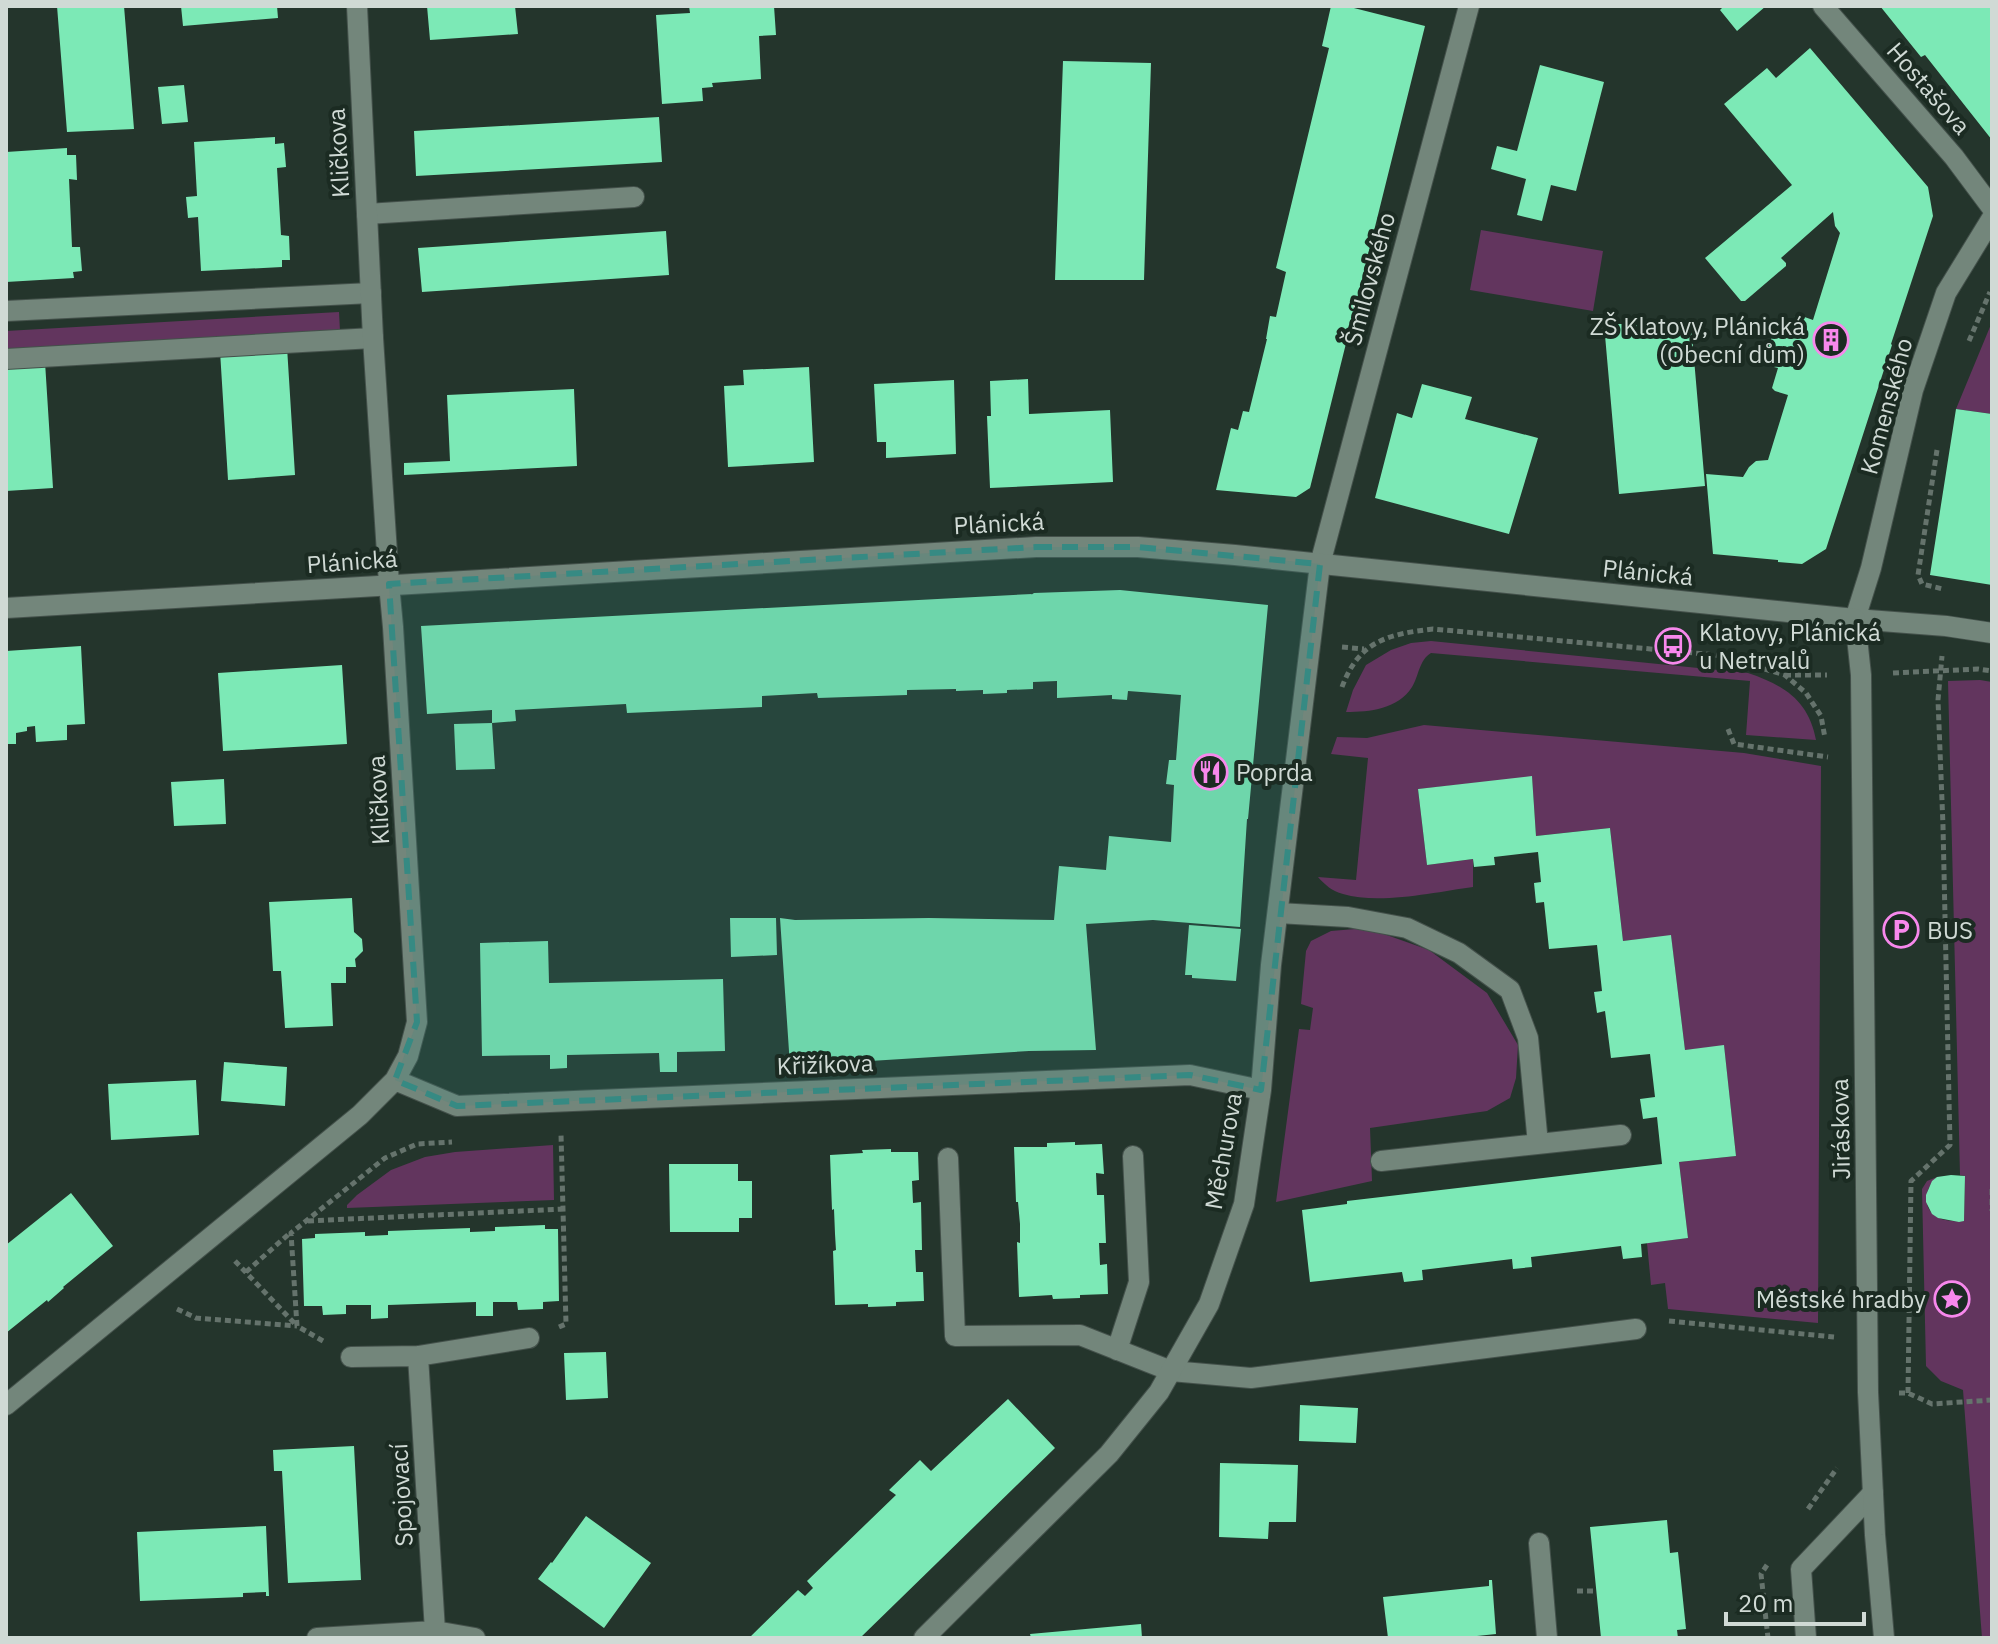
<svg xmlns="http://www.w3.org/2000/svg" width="1998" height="1644" font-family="'IBM Plex Sans',sans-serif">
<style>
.green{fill:#62355e}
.building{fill:#7ce9b6}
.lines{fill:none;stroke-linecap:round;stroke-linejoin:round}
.service-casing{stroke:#44514b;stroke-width:22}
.minor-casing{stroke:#44514b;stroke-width:22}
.secondary-casing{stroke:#44514b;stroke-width:22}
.path{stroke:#65736c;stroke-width:5;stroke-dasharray:6 4;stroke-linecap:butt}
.service{stroke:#73867b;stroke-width:20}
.minor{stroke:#73867b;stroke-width:20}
.secondary{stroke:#73867b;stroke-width:20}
.marked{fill:#368a83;fill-opacity:0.2;stroke:#368a83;stroke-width:6;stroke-dasharray:16 10;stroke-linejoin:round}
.labels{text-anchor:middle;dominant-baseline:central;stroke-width:8;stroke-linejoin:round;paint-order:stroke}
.street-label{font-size:24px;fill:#d0dad5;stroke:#1b2b22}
.poi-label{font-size:24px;fill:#d0dad5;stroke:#1b2b22;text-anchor:start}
</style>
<rect width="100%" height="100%" fill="#24352c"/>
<!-- green -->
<path class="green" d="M1481 230 1603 251 1593 311 1470 290Z
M339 312 340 331 6 350V331Z
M1992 322V414L1956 409Z
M1431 641 1748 673C1784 685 1809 701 1816 740L1746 735 1750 681 1431 653C1419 660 1419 676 1412 687 1398 709 1370 712 1346 712L1353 690 1366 665 1391 650 1411 643Z
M1980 680 1992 682V1638H1982L1963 1390 1941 1381 1926 1366 1922 1189 1927 1181 1937 1177C1925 1187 1921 1208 1937 1217 1944 1221 1956 1222 1964 1221L1965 1176 1960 1175 1948 681Z
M1424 725 1744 753 1821 766 1818 1323 1668 1309 1665 1283 1651 1285 1647 1243 1688 1238 1679 1162 1736 1156 1724 1046 1685 1050 1671 936 1623 941 1610 828 1536 836 1532 777 1418 789 1427 865 1473 859V887C1436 892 1379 905 1343 894 1332 891 1325 885 1318 877L1356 880 1368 758 1331 754 1337 737 1367 738Z
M1367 928 1429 950 1487 993 1518 1045 1516 1078 1510 1098 1487 1111 1370 1128 1372 1181 1276 1202 1299 1029 1310 1030 1313 1008 1301 1004 1306 951 1311 941 1331 931Z
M553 1145 554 1200 347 1208V1205L357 1195 391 1170 425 1157 455 1152Z"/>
<!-- building -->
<path class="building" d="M57 6H124L134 129 67 132Z
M181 6H277L278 18 183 26Z
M427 6H515L518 34 430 40Z
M689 6H774L776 35 759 36 761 79 712 83 713 87 702 88 703 101 662 104 656 15 690 13Z
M1331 6H1346L1425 26 1310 488 1296 497 1216 490 1231 428 1238 430 1243 411 1249 412 1267 339H1266L1270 316 1276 317 1286 272 1276 268 1329 48 1322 46Z
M1724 6H1766L1737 31 1720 10Z
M1880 6H1992V140L1925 55 1921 57Z
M1810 48 1928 187 1933 216 1891 344 1892 345 1826 549 1802 564 1778 562V560L1713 554 1706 474 1743 477 1749 467 1756 461 1768 460 1788 395 1775 391 1772 388 1778 368 1766 365 1764 361 1773 333 1777 331 1789 336 1795 316 1799 315 1813 320 1840 233 1835 226 1833 212 1781 258 1786 263V266L1745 301H1741L1705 258 1792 185 1724 104 1767 68 1776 78Z
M1063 61 1151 63 1144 280H1055Z
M1540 65 1604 82 1576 191 1551 185 1542 221 1517 215 1526 179 1491 169 1497 146 1517 151Z
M184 85 188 122 162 124 158 87Z
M659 117 662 162 416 176 414 131Z
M275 137V144L284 143 286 167 277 168 281 235 289 236 290 260H282V267L201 271 198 217 188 218 186 197 197 196 194 142Z
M67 148V155H76L77 180 69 179 72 247H80L82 271 73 272 74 278 6 282V152Z
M666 231 669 275 422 292 418 248Z
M1604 324H1691L1705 486 1619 494Z
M287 347 295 475 228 480 220 351Z
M45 362 53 488 6 491V364Z
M809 367 814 462 728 467 724 386 744 385 743 370Z
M1028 379 1029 414 1110 410 1113 482 990 488 987 416H991L990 381Z
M954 380 956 454 886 458V442H877L874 384Z
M1422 384 1472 397 1465 419 1538 438 1509 534 1375 498 1397 413 1412 418Z
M574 389 577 466 404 475V463L450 461 447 395Z
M1956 409 1992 414V585L1930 575Z
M1120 590 1268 605 1248 819H1247L1240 927 1153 920 1086 924 1096 1050 1029 1051 790 1066 780 918 795 920 929 918 1054 920 1059 866 1106 870 1109 836 1171 842 1174 785 1166 784 1169 760H1176L1181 695 1128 691 1127 700 1112 699V695L1057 698V681L1033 682V689L1007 690V693L983 694V690L956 691V689L907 690V695L818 698 817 693 762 696V707L627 713 626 704 515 710 516 721 492 723V710L427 714 421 626 1032 594 1031 595 1034 593Z
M81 646 85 724 67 725V740L36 742 35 726 27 727V731L16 733V744H6V651Z
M342 665 347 744 223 751 218 673Z
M492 723 495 769 456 770 454 724Z
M1532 776 1536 836 1610 828 1623 941 1671 935 1685 1050 1724 1045 1736 1156 1679 1162 1688 1238 1641 1244 1642 1257 1623 1259 1621 1246 1531 1257 1532 1267 1513 1269 1512 1259 1422 1270 1423 1280 1404 1282 1402 1272 1310 1282 1302 1210 1347 1204V1201L1662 1164 1657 1117 1643 1119 1640 1099 1655 1097 1650 1054 1611 1058 1605 1011 1597 1013 1594 992 1602 991 1597 945 1549 949 1544 902 1536 903 1534 883 1541 882 1538 852 1494 857 1495 865 1474 867 1473 859 1427 865 1418 789Z
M224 779 226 824 174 826 171 782Z
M352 898 354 932 362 939 363 951 355 959 356 967H346V983H331L333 1026 285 1028 281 971H273L269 902Z
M730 918H776L777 955 731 957Z
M1189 925 1241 929 1236 981 1192 978V975H1185Z
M548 941 549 983 723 979 725 1051 677 1052V1072H660L659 1053 567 1055V1068L550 1069V1055L482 1056 480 943Z
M224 1062 287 1067 285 1106 221 1101Z
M196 1080 199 1135 111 1140 108 1084Z
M1075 1142V1145L1102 1144 1104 1174 1096 1173 1097 1195H1104L1106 1243H1099L1100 1265 1107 1264 1108 1294 1080 1295V1298L1053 1299 1052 1295 1019 1297 1017 1242 1020 1243V1224L1018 1202H1016L1014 1147H1047V1143Z
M891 1149V1152H918L919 1180 912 1181 913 1203 921 1202 922 1250H915L916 1272H923L924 1301 896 1302V1306L868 1307V1304L835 1305 833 1251 836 1250 835 1234 834 1209 832 1210 830 1155 863 1153 862 1150Z
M669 1164H738V1181H752V1218H739V1232H670Z
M1951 1175 1965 1176 1964 1221 1959 1222 1938 1218 1932 1214 1926 1202V1195L1932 1181 1937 1177Z
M71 1193 113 1246 63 1287 64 1288 48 1302 47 1300 6 1333V1245Z
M545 1225V1229H558L559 1301 543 1302V1309L518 1310 517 1302H493V1316H476V1302L388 1305V1318L371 1319V1305H346V1314L323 1315 322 1306H304L302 1239 315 1238V1234L365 1232V1236L388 1235V1231L470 1228V1232L495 1231V1227Z
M606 1352 608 1398 566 1400 564 1353Z
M1008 1399 1055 1448 860 1638H749L798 1590 805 1596 813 1588 807 1581 896 1495 889 1490 920 1460 931 1471Z
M1300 1405 1358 1408 1356 1443 1299 1441Z
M354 1446 361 1580 288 1583 282 1471H274L273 1450Z
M1220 1463 1298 1465 1296 1522H1269L1268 1539 1219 1537Z
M586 1516 651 1563 604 1628 538 1579 551 1562 552 1563Z
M1667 1520 1670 1553 1678 1552 1686 1629 1677 1630 1678 1638H1601L1590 1527Z
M266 1526 269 1596H266V1592L243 1593V1597L140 1601 137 1532Z
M1489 1580H1492L1496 1634 1458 1638H1388L1383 1597 1489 1586Z
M1141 1624 1142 1638H1031L1030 1634Z"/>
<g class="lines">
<defs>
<path id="service" d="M367 214 634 197
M6 311 371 293
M6 359 373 338
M1278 913 1348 917 1407 928 1459 953 1510 990 1528 1038 1538 1144
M948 1158 955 1336 1080 1335 1171 1371 1251 1378 1636 1329
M1381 1161 1621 1135
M1117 1350 1139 1282 1133 1156
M1539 1543 1547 1638
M1806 1638 1801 1569 1873 1493"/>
<path id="minor" d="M1823 6 1954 157 1992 208
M1992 218 1946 293 1913 390 1871 568 1855 619 1946 626 1992 633
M395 1080 457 1106 1190 1075 1261 1090
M418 1356 435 1631
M351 1357 418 1356 529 1338
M6 1405 360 1115 395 1080 408 1056 417 1022 393 627 389 584 373 338 357 6
M317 1638 435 1631 475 1638
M924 1638 1109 1454 1159 1392 1209 1304 1244 1204 1261 1090 1271 965 1320 564 1469 6"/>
<path id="secondary" d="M6 608 1036 547H1138L1235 555 1855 619 1861 675 1868 1392 1875 1535 1884 1638"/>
</defs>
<!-- service casing -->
<use href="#service" class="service-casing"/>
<!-- minor casing -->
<use href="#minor" class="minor-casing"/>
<!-- secondary casing -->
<use href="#secondary" class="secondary-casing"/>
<!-- path -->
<path class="path" d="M1969 341 1990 292
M1937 450 1918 575 1922 584 1943 589
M1342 647 1364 649
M1893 673 1978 669 1992 671
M1785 675H1827
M1342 687C1359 641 1388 634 1433 629L1716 655 1785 675 1806 693 1821 716 1825 738
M1728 729 1734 744 1828 757
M1992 1189V1211
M308 1221 563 1209
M235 1261 297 1326
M246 1272 290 1233
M177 1309 196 1318 297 1326
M1669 1321 1834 1337
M559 1327 566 1324 561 1134
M323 1341 297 1326 291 1233 385 1158 417 1144 452 1142
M1899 1393H1908L1932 1404 1992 1400
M1908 1393 1911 1181 1950 1145 1943 826 1938 700 1942 656
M1808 1509 1837 1468
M1767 1565 1761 1574 1768 1638
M1577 1591H1596"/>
<!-- service -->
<use href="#service" class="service"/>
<!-- minor -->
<use href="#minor" class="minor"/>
<!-- secondary -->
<use href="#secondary" class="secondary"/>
</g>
<!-- marked area -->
<path class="marked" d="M1036 547H1138L1320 564 1261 1090 1190 1075 457 1106 395 1080 417 1022 389 584Z"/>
<!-- icons -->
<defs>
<symbol id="building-ring" viewBox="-11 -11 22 22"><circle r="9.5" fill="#1b2b22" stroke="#f788ec" stroke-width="1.5"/><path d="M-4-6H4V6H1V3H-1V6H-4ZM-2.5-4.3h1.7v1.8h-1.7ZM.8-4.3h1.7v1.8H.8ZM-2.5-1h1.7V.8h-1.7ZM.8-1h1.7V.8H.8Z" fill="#f788ec"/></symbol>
<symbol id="bus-ring" viewBox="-11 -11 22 22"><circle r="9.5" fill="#1b2b22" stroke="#f788ec" stroke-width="1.5"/><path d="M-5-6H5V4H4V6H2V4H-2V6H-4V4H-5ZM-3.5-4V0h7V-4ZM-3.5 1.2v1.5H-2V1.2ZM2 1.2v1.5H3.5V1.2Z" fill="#f788ec"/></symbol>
<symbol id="restaurant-ring" viewBox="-11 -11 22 22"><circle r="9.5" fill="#1b2b22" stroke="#f788ec" stroke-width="1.5"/><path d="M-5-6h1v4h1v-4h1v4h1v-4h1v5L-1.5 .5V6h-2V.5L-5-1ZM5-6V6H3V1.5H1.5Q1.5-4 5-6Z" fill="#f788ec"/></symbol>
<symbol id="parking-ring" viewBox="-11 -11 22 22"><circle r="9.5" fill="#1b2b22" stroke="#f788ec" stroke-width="1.5"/><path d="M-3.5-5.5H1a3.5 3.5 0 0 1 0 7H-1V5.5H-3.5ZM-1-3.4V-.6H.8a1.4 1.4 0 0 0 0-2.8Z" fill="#f788ec"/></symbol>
<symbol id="sight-ring" viewBox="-11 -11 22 22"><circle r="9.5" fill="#1b2b22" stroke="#f788ec" stroke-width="1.5"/><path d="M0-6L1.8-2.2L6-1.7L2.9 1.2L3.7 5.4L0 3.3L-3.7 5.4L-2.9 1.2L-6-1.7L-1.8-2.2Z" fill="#f788ec"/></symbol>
</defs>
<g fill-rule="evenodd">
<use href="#building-ring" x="1811" y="320" width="40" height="40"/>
<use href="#bus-ring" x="1653" y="626" width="40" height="40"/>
<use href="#restaurant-ring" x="1190" y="752" width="40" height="40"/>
<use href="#parking-ring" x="1881" y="910" width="40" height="40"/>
<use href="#sight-ring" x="1932" y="1279" width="40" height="40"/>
</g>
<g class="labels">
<!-- street labels -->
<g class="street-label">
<text transform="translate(1929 88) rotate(49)">Hostašova</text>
<text transform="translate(338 153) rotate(-93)">Kličkova</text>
<text transform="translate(1369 279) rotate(-75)">Šmilovského</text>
<text transform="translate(1886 406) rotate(-75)">Komenského</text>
<text transform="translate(999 523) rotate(-3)">Plánická</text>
<text transform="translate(352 561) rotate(-4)">Plánická</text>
<text transform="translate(1648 572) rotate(6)">Plánická</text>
<text transform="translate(378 800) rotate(-93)">Kličkova</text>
<text transform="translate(825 1064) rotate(-2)">Křižíkova</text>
<text transform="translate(1840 1129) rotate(-91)">Jiráskova</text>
<text transform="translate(1223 1151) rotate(-80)">Měchurova</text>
<text transform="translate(401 1495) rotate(-93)">Spojovací</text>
</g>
<!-- poi labels -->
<g class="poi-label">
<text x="1805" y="326" text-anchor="end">ZŠ Klatovy, Plánická<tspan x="1805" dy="28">(Obecní dům)</tspan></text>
<text x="1699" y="632">Klatovy, Plánická<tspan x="1699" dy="28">u Netrvalů</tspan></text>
<text x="1236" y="772">Poprda</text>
<text x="1927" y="930">BUS</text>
<text x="1926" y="1299" text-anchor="end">Městské hradby</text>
</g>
</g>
<!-- border -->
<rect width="1998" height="1644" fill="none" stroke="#d0dad5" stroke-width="16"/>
<!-- scale -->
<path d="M1726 1612v12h138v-12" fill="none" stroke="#d0dad5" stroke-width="4"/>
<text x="1738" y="1612" font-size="24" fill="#d0dad5" stroke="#1b2b22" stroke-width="6" paint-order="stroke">20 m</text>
</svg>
